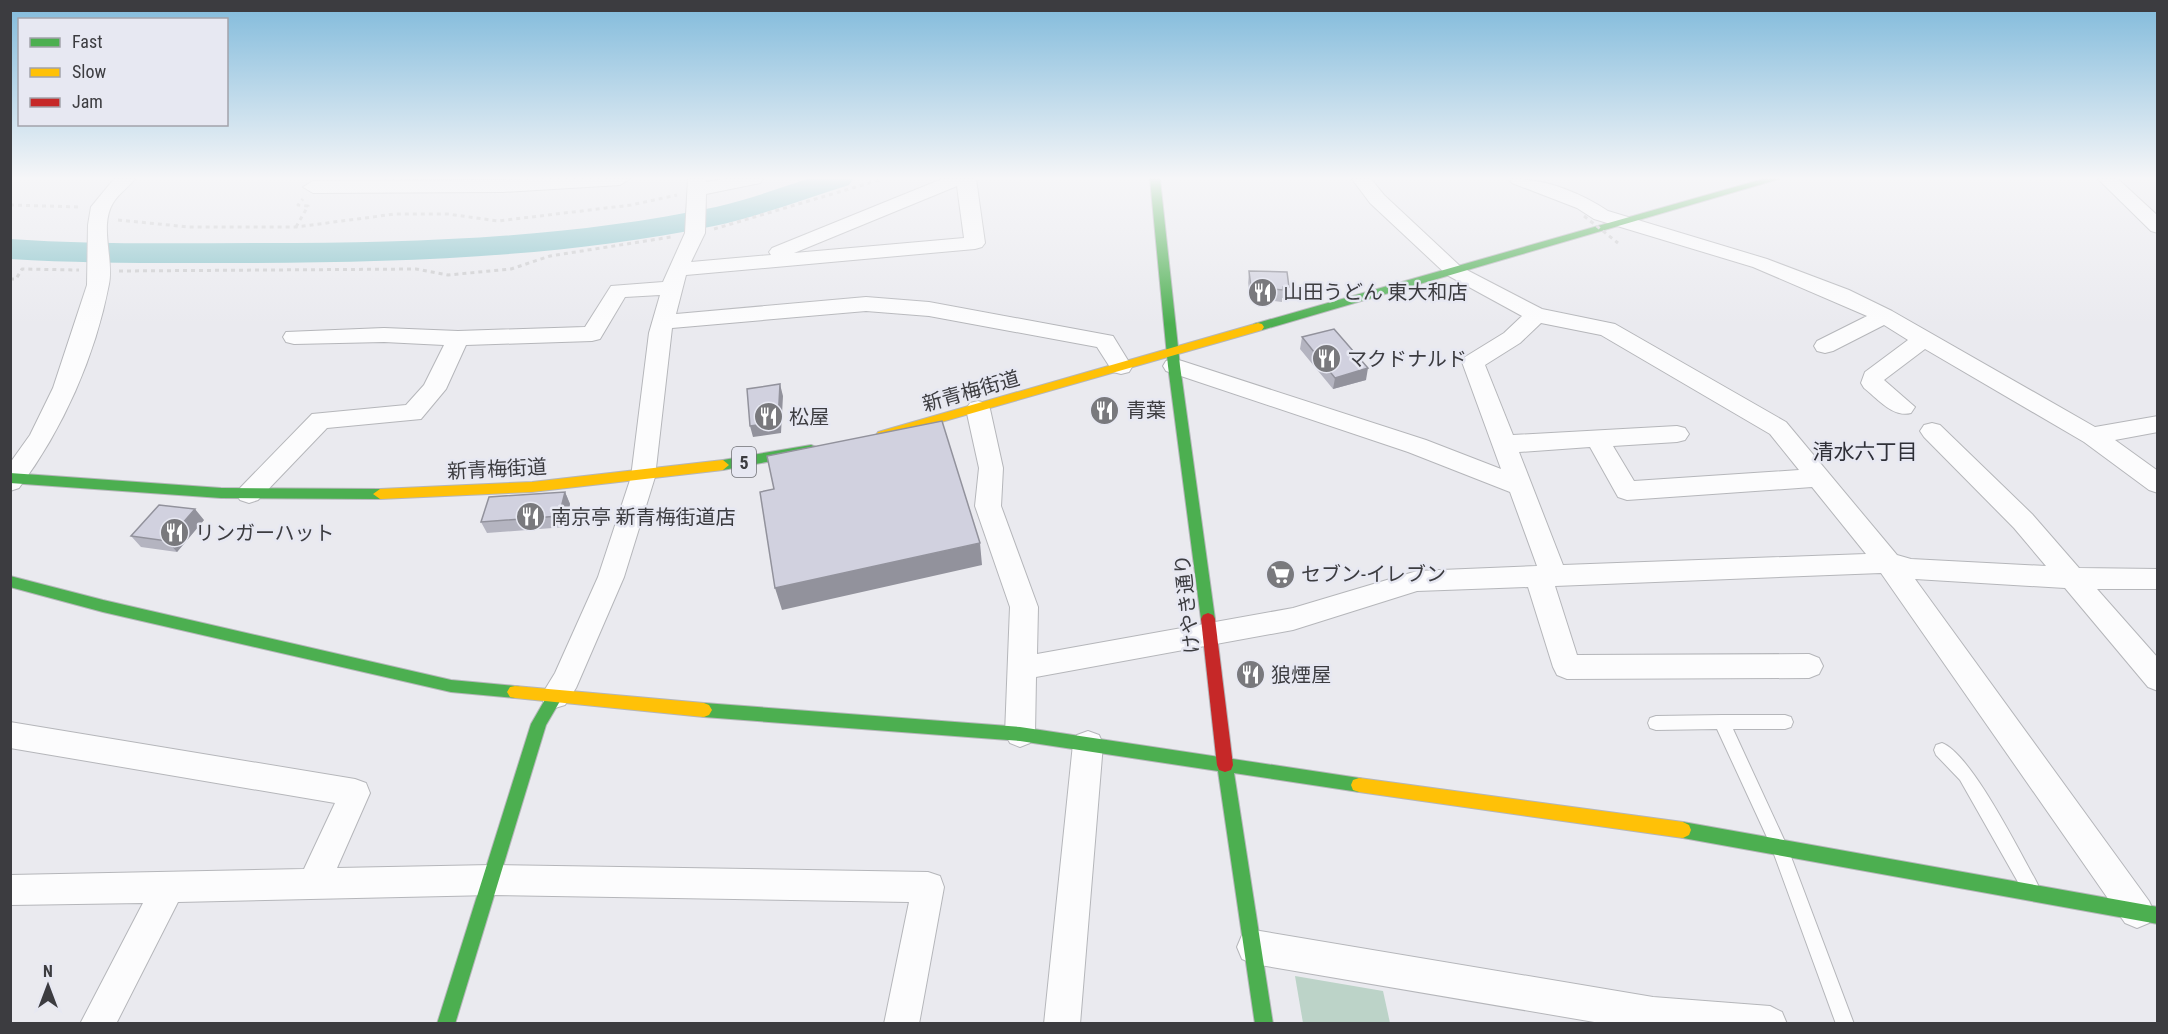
<svg xmlns="http://www.w3.org/2000/svg" width="2168" height="1034" font-family="'Roboto Condensed','Noto Sans JP',sans-serif">
<style>
.green{fill:#bcd3c8}
.lines{fill:none;stroke-linecap:round;stroke-linejoin:round}
.river{fill:#85c2c8;fill-rule:evenodd}
.lane-casing{stroke:#b5b6ba;stroke-width:2}
.street-casing{stroke:#b5b6ba;stroke-width:2}
.fast-casing{stroke:#b5b6ba;stroke-width:2}
.slow-casing{stroke:#b5b6ba;stroke-width:2}
.jam-casing{stroke:#b5b6ba;stroke-width:2}
.path{stroke:#c9c9cb;stroke-width:3;stroke-dasharray:4 4;stroke-linecap:butt}
.lane{fill:#fcfcfd;fill-rule:evenodd}
.street{fill:#fcfcfd;fill-rule:evenodd}
.fast{fill:#4caf50;fill-rule:evenodd}
.slow{fill:#ffc107;fill-rule:evenodd}
.jam{fill:#c62828;fill-rule:evenodd}
.path-bridge{stroke:#c9c9cb;stroke-width:3;stroke-dasharray:4 4;stroke-linecap:butt}
.wall{fill:#b4b4c0}
.shaded-wall{fill:#92929c}
.building{fill:#d1d1df;stroke:#92929c;stroke-width:1.5}
.labels{text-anchor:middle;dominant-baseline:central;stroke-width:5;stroke-linejoin:round;paint-order:stroke}
.shield{fill:#e7e8f2;stroke:#6f7075;stroke-width:1.5}
.shield-label{font-size:18px;font-weight:bold;fill:#3c3c40}
.poi-label{font-size:20px;fill:#3c3c40;stroke:#e7e8f2;text-anchor:start}
.street-label{font-size:20px;fill:#3c3c40;stroke:#e7e8f2}
.neighbourhood-label{font-size:21px;fill:#2f3038;stroke:#e7e8f2}
</style>
<rect width="100%" height="100%" fill="#eaeaef"/>
<!-- green -->
<path class="green" d="M1295 976 1383 991 1390 1023H1303Z"/>
<g class="lines">
<!-- river -->
<path class="river" d="M807 179H853L849 185C804 199 760 216 714 226 563 257 409 262 255 263 173 263 92 264 10 259V239C95 245 180 243 264 243 415 243 568 238 716 207 747 200 777 189 807 179Z"/>
<defs>
<path id="lane" d="M1722 715H1785L1791 717 1793 722 1791 727 1785 729H1733L1787 846 1854 1024H1836L1771 846 1717 729 1656 730 1650 728 1648 723 1650 718 1656 716Z
M1942 743C1971 754 2018 849 2035 879L2038 885 2035 891 2029 893 2023 891 1960 780 1936 755 1934 750 1936 745Z"/>
<path id="street" d="M114 179H135C128 188 119 193 113 203 99 226 114 259 109 284 95 357 63 429 19 488L10 491V463L30 435 53 388 87 285 88 225 91 207Z
M630 179 620 185 502 192 313 193 303 187 313 181Z
M688 179H706V182L724 179H763L760 183 706 194 705 233 691 262 771 255 769 252 772 248 942 179H976L985 243 982 247 975 249 686 275 676 314 866 297 929 302 1113 336 1132 367 1129 372 1121 374 1113 372 1097 347 929 316 866 311 672 328 655 477 624 577 576 688 565 705 555 708 545 705 541 696 555 673 598 577 631 477 649 333 660 295 625 297 600 339 592 341 466 345 446 389 421 419 327 428 258 500 249 503 240 500 236 494 240 488 312 414 406 405 424 385 444 345 384 342 294 344 286 342 283 337 286 332 384 328 458 331 585 327 611 286 663 282 685 233ZM957 186 964 238 794 253Z
M1352 179H1371L1384 195 1461 267 1542 309 1615 324 1786 422 1897 555 1911 559 2046 566 2014 528 1924 437 1920 431 1924 425 1932 423 1940 425 2032 514 2079 568 2158 569V589H2097L2158 658V691L2148 687 2065 588 1915 579 2149 901 2154 912 2149 923 2137 928 2125 923 1881 573 1555 586 1577 655 1809 654 1819 658 1823 666 1819 674 1809 678 1567 679 1557 675 1553 667 1528 587 1417 591 1293 630 1036 677 1035 734 1030 743 1020 747 1010 743 1005 734 1010 607 975 506 979 468 966 409 970 403 978 401 986 403 990 409 1003 468 1001 506 1038 607 1037 654 1293 608 1417 571 1537 566 1510 492 1408 452 1166 371 1163 366 1166 361 1174 359 1182 361 1426 440 1501 469 1462 362 1465 357 1504 333 1522 316 1447 275 1370 203ZM1541 323 1601 335 1770 434 1799 470 1634 481 1613 446 1677 442 1685 440 1689 434 1685 428 1677 426 1513 435 1485 365 1520 343ZM1590 447 1618 497 1627 500 1812 487 1866 554 1563 565 1519 452Z
M1509 179C1544 178 1579 192 1608 211L1767 259 1849 290 1892 311 2095 427 2158 416V432L2115 440 2158 471V493L2149 490 2084 442 1925 349 1884 380 1915 407 1911 413C1893 418 1878 399 1864 388L1861 383 1865 372 1908 340 1884 325 1833 351 1825 353 1817 351 1814 346 1817 341 1867 316 1753 267 1594 219 1577 208 1512 183Z
M2098 179H2118L2158 216V233L2151 231Z
M10 722 355 779 366 783 370 793 337 868 492 865 928 872 940 876 944 887 919 1024H884L909 902 492 895 178 902 116 1024H80L143 903 10 905V875L304 869 335 803 10 748Z
M1088 731 1099 735 1103 744 1080 1024H1044L1073 744 1077 735Z
M1254 930 1653 997 1770 1006 1782 1012 1787 1024H1606L1254 964 1242 959 1237 947 1242 935Z"/>
<path id="fast" d="M1150 179H1160L1180 366 1215 619 1213 623 1208 625 1203 623 1201 619 1168 366Z
M1763 179H1779L1262 330H1254L1252 327 1254 324Z
M811 445 816 447 817 450 816 453 723 470 717 465 723 460Z
M10 473 221 488 380 489 387 494 380 499 221 498 10 483Z
M10 576 103 600 451 680 515 686 520 687 523 692 520 697 515 698 451 692 103 612 10 587Z
M555 690 560 691 563 696 546 725 455 1024H437L531 724 550 691Z
M704 703 1020 727 1359 778 1365 780 1367 785 1365 790 1359 792 1234 773 1273 1024H1255L1218 771 1020 741 704 717 699 715 696 710 699 705Z
M1683 822 2158 907V924L1683 838 1677 835 1675 830 1677 825Z"/>
<path id="slow" d="M1258 323 1262 324 1264 327 1262 330 882 439 876 435 878 432Z
M723 460 729 465 723 470 532 492 380 499 373 494 380 489 532 482Z
M515 686 704 703 709 705 712 710 709 715 704 717 515 698 510 697 507 692 510 687Z
M1359 778 1683 822 1689 825 1691 830 1689 835 1683 838 1359 792 1353 790 1351 785 1353 780Z"/>
<path id="jam" d="M1208 613 1213 615 1215 619 1233 765 1231 770 1225 772 1219 770 1217 765 1201 619 1203 615Z"/>
</defs>
<!-- lane casing -->
<use href="#lane" class="lane-casing"/>
<!-- street casing -->
<use href="#street" class="street-casing"/>
<!-- fast casing -->
<use href="#fast" class="fast-casing"/>
<!-- slow casing -->
<use href="#slow" class="slow-casing"/>
<!-- jam casing -->
<use href="#jam" class="jam-casing"/>
<!-- path -->
<path class="path" d="M10 205 82 207
M118 220 189 227H296L395 214H448L498 221 631 205 677 195
M296 227 308 206 298 205 303 199
M714 229 883 179
M119 271 416 269 448 275 511 269 550 256 671 237
M10 279H16L22 269 79 270"/>
<!-- lane -->
<use href="#lane" class="lane"/>
<!-- street -->
<use href="#street" class="street"/>
<!-- fast -->
<use href="#fast" class="fast"/>
<!-- slow -->
<use href="#slow" class="slow"/>
<!-- jam -->
<use href="#jam" class="jam"/>
<!-- path-bridge -->
<path class="path-bridge" d="M1584 216 1618 243"/>
</g>
<!-- wall -->
<path class="wall" d="M1249 271 1289 287 1288 298H1282V302L1250 298 1248 283Z
M1302 337 1366 380 1333 389 1300 349Z
M565 492 570 504 565 527 487 533 481 522Z
M204 520 177 552 141 547 131 536Z"/>
<!-- shaded-wall -->
<path class="shaded-wall" d="M1368 368 1366 380 1333 389 1335 378Z
M780 384 783 396 781 433 753 437 750 426Z
M565 492 570 504 565 527 559 516Z
M195 509 204 520 177 552 167 541Z
M980 543 982 565 782 610 775 588Z"/>
<!-- building -->
<path class="building" d="M1249 271 1287 272 1289 287H1283V290L1251 287Z
M1334 329 1368 368 1335 378 1302 337Z
M780 384 778 422 750 426 747 389Z
M942 421 980 543 775 588 760 492 774 489 767 456Z
M565 492 559 516 481 522 489 497Z
M159 505 195 509 167 541 131 536Z"/>
<!-- sky -->
<linearGradient id="sky" x2="0" y2="1"><stop stop-color="#80badb"/><stop offset="0.55" stop-color="#f6f6f8"/><stop offset="1" stop-color="#f6f6f8" stop-opacity="0"/></linearGradient>
<rect width="2168" height="324" fill="url(#sky)"/>
<!-- icons -->
<defs>
<symbol id="restaurant-disc" viewBox="-11 -11 22 22"><circle r="9.5" fill="#79797d" stroke="#e7e8f2"/><path d="M-5-6h1v4h1v-4h1v4h1v-4h1v5L-1.5 .5V6h-2V.5L-5-1ZM5-6V6H3V1.5H1.5Q1.5-4 5-6Z" fill="#fff"/></symbol>
<symbol id="supermarket-disc" viewBox="-11 -11 22 22"><circle r="9.5" fill="#79797d" stroke="#e7e8f2"/><path d="M-6-5.5h2.5l.6 2H6L4.5 2H-2.5L-4.4-4H-6ZM-1.5 3.2a1.3 1.3 0 1 0 .1 0ZM3 3.2a1.3 1.3 0 1 0 .1 0Z" fill="#fff"/></symbol>
</defs>
<g fill-rule="evenodd">
<use href="#restaurant-disc" x="1246" y="276" width="33" height="33"/>
<use href="#restaurant-disc" x="1310" y="342" width="33" height="33"/>
<use href="#restaurant-disc" x="1088" y="394" width="33" height="33"/>
<use href="#restaurant-disc" x="752" y="400" width="33" height="33"/>
<use href="#restaurant-disc" x="514" y="500" width="33" height="33"/>
<use href="#restaurant-disc" x="158" y="516" width="33" height="33"/>
<use href="#supermarket-disc" x="1264" y="558" width="33" height="33"/>
<use href="#restaurant-disc" x="1234" y="658" width="33" height="33"/>
</g>
<g class="labels">
<!-- shield labels -->
<rect class="shield" x="732" y="447" width="24" height="30" rx="4.5"/>
<g class="shield-label">
<text x="744" y="462">5</text>
</g>
<!-- poi labels -->
<g class="poi-label">
<text x="1283" y="292">山田うどん 東大和店</text>
<text x="1347" y="359">マクドナルド</text>
<text x="1126" y="410">青葉</text>
<text x="789" y="417">松屋</text>
<text x="551" y="517">南京亭 新青梅街道店</text>
<text x="195" y="533">リンガーハット</text>
<text x="1301" y="574">セブン-イレブン</text>
<text x="1271" y="675">狼煙屋</text>
</g>
<!-- street labels -->
<g class="street-label">
<text transform="translate(971 391) rotate(-16)">新青梅街道</text>
<text transform="translate(497 469) rotate(-3)">新青梅街道</text>
<text transform="translate(1187 604) rotate(-96)">けやき通り</text>
</g>
<!-- neighbourhood labels -->
<g class="neighbourhood-label">
<text x="1865" y="452">清水六丁目</text>
</g>
</g>
<!-- border -->
<rect width="2168" height="1034" fill="none" stroke="#3c3c40" stroke-width="24"/>
<!-- legend -->
<rect x="18" y="18" width="210" height="108" fill="#e7e8f2" stroke="#a3a3ab" stroke-width="1.5"/>
<rect x="30" y="38" width="30" height="9" fill="#4caf50" stroke="#a3a3ab" stroke-width="1.5"/>
<text x="72" y="48" font-size="18" fill="#3c3c40">Fast</text>
<rect x="30" y="68" width="30" height="9" fill="#ffc107" stroke="#a3a3ab" stroke-width="1.5"/>
<text x="72" y="78" font-size="18" fill="#3c3c40">Slow</text>
<rect x="30" y="98" width="30" height="9" fill="#c62828" stroke="#a3a3ab" stroke-width="1.5"/>
<text x="72" y="108" font-size="18" fill="#3c3c40">Jam</text>
<!-- north arrow -->
<g transform="translate(48 986)" stroke="#e7e8f2" stroke-width="4.5" paint-order="stroke">
<path d="M0-4.5L10 22L0 15L-10 22Z" fill="#3c3c40"/>
<text y="-9" font-size="16" font-weight="bold" text-anchor="middle" fill="#3c3c40">N</text>
</g>
</svg>
